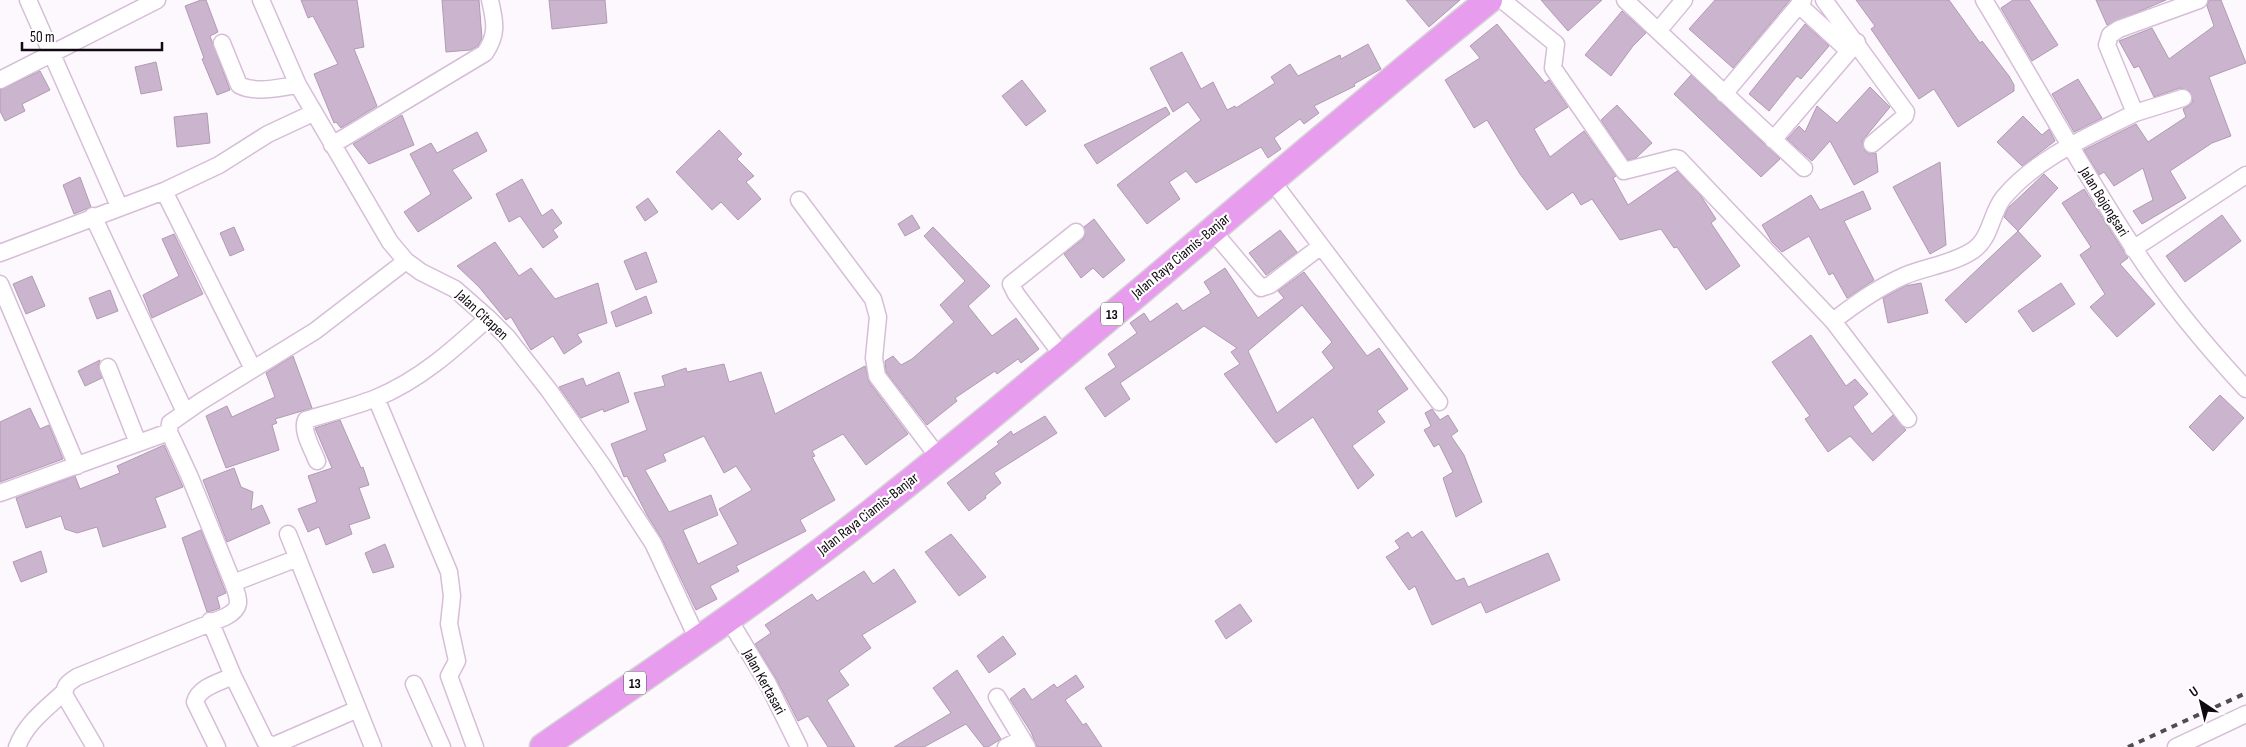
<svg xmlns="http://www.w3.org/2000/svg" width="2246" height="747" font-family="'Sofia Sans Condensed',sans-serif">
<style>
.building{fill:#cbb4cd;stroke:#b19ab3;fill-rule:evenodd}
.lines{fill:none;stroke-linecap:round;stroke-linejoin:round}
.minor-casing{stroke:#d6bed8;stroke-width:19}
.trunk-casing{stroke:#d4d3d4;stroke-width:29}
.minor{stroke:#fff;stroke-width:16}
.trunk{stroke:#e79cee;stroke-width:26}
.rail{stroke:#524b53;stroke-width:4;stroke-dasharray:6 6;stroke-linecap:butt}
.labels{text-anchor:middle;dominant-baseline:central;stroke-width:4.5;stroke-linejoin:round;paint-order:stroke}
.shield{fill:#fff;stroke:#585359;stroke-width:1}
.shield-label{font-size:14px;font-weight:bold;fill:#110912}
.street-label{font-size:15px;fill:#110912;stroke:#fff}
</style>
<rect width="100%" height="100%" fill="#fdf8fd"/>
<!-- building -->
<path class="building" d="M201 0H206L218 32 210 36 230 90 217 95 202 59 204 58 185 6Z
M301 0H357L364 47 354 49 377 106 341 128 336 122 334 123 314 74 338 64 313 16 308 18Z
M442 0H479L482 38 478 46 470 50 446 52Z
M549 0H605L607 23 552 29Z
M1406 0H1460L1429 27Z
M1541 0H1602L1568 31Z
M1715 0H1790L1733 68 1689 29Z
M1856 0H1949L1980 43 1982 41 2009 76 2014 85V91L1958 127 1934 89 1919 99 1871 29 1875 26Z
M2013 0H2029L2058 45 2032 61 2001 8Z
M2096 0H2166L2107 25Z
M2209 0H2221L2246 63 2209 77 2231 136 2212 143 2170 171 2186 198 2142 224 2133 211 2153 200 2143 168 2114 186 2104 172 2099 175 2084 150 2136 124 2148 142 2186 117 2183 109 2190 105 2193 101 2190 91 2180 88 2154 97 2139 66 2134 68 2119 41 2152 28 2169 59 2214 26 2207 6Z
M1622 11 1646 33 1633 46 1611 76 1585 55Z
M1497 24 1545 83 1549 80 1568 107 1534 129 1550 157 1584 131 1616 176 1613 178 1628 205 1677 171 1701 196 1716 219 1711 223 1740 266 1706 290 1677 247 1674 248 1661 229 1620 240 1592 199 1581 205 1573 192 1547 210 1520 174 1487 120 1474 128 1445 80 1480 58 1470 46Z
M1805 24 1829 46 1801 79 1797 76 1769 111 1749 94Z
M1368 44 1381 69 1354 84 1355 86 1314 106 1319 113 1304 124 1300 119 1274 138 1281 149 1268 158 1261 147 1196 183 1186 171 1169 182 1180 199 1147 224 1117 185 1201 120 1188 102 1173 112 1150 68 1182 52 1201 89 1213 82 1227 110 1235 106 1236 108 1275 83 1271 77 1290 64 1298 76 1340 55 1341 59Z
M156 62 162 90 141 94 135 67Z
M40 71 50 90 22 104 25 111 5 121 0 111V90Z
M1691 75 1780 159 1761 177 1674 94Z
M2078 79 2102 118 2074 132 2052 94Z
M1022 80 1046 111 1026 126 1002 96Z
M1870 87 1890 107 1862 141 1865 151 1869 154 1876 153 1878 172 1854 185 1830 141 1812 161 1787 139 1799 126 1805 132 1817 106 1837 123Z
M1617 105 1652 143 1636 158 1628 160 1601 120Z
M1166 107 1170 114 1097 164 1084 145Z
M207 113 210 143 177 147 174 117Z
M402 115 414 145 369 164 353 144Z
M2023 116 2042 135 2049 129 2055 141 2022 166 1997 142Z
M719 130 742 154 737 159 754 176 746 182 761 199 738 220 721 202 712 210 676 172Z
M477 132 487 151 452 170 472 198 418 232 404 212 431 194 410 154 431 143 437 153Z
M1940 162 1946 245 1930 254 1893 187Z
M2044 174 2058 188 2018 231 2004 217 2005 215 2008 208Z
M80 177 91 207 74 214 63 185Z
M522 179 542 216 552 209 562 223 553 230 558 237 543 248 520 216 509 222 496 194Z
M2084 189 2128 258 2120 264 2155 304 2117 337 2090 307 2105 294 2080 255 2091 247 2062 203Z
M1863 191 1871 209 1844 221 1874 280 1847 298 1833 273 1829 275 1809 236 1782 252 1772 242 1762 225 1811 195 1820 210Z
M648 198 658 212 645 221 636 207Z
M912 215 920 228 905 236 898 224Z
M2222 215 2241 241 2185 282 2166 256Z
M1094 219 1125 260 1103 278 1093 268 1081 278 1064 254 1083 239 1085 235 1084 227Z
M234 227 244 250 230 256 220 233Z
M933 227 990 286 968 306 992 336 1016 318 1039 349 1021 363 1018 359 997 374 995 371 955 398 957 401 927 425 886 372 885 361 893 356 901 365 912 359 954 322 940 305 965 281 924 236Z
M1280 230 1297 252 1266 275 1249 253Z
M2018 231 2041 256 1966 323 1945 300Z
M174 234 203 294 152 318 143 295 179 276 162 239Z
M495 242 519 276 531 268 555 299 598 283 607 323 577 334 582 342 564 354 553 336 531 350 511 317 506 320 479 287 457 266Z
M646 252 657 282 636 290 624 261Z
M1225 268 1258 318 1284 298 1278 291 1304 272 1367 356 1379 348 1408 389 1377 411 1385 422 1352 446 1374 475 1358 489 1313 417 1276 443 1224 374 1240 364 1231 352 1237 348 1204 326 1120 383 1130 399 1105 417 1085 388 1116 367 1108 354 1137 333 1130 323 1144 313 1150 322 1177 303 1183 311 1211 293 1204 282ZM1302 305 1332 342 1322 352 1334 368 1277 413 1248 351Z
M32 276 45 306 26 314 13 284Z
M1921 283 1928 313 1888 323 1883 298 1905 286Z
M2061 283 2075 304 2033 332 2018 311Z
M110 290 118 311 97 319 89 298Z
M646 296 652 313 616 327 611 312Z
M1811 335 1846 386 1855 379 1868 394 1853 407 1872 434 1893 415 1906 430 1873 461 1850 436 1828 452 1805 419 1810 416 1772 362Z
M293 356 312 408 275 419 277 423 272 425 279 450 226 468 206 416 227 406 232 417 275 397 266 373Z
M100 360 98 366 102 378 85 386 78 371Z
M724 364 729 382 761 372 775 414 865 366 869 382 908 434 866 465 843 434 812 451 815 456 812 457 835 500 800 520 806 531 736 566 739 571 710 586 717 599 696 610 662 539 647 515 627 476 624 477 611 444 647 430 634 393 665 386 662 376 686 368 687 372ZM704 436 724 473 736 466 752 490 719 509 738 544 698 564 683 530 718 515 711 495 669 512 645 470 666 461 663 454Z
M619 372 629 402 604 412 603 409 581 418 559 387 583 378 586 386Z
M2220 395 2244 418 2213 451 2189 427Z
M30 408 40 429 49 425 63 459 0 482V422Z
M1432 409 1440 420 1448 415 1458 431 1451 436 1464 455 1482 502 1456 517 1443 478 1453 472 1439 444 1434 447 1424 430 1431 426 1425 413Z
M1045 416 1057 433 994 473 1001 483 985 496 986 498 969 511 947 483 999 444 997 442 1011 431 1013 435Z
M340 420 361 468 363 467 369 485 359 488 370 518 349 525 352 534 326 545 319 527 308 532 298 509 317 502 308 476 332 468 315 428Z
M164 445 183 487 155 498 166 527 103 547 97 527 77 533 65 529 61 516 26 528 16 498 75 476 80 489 120 473 117 466Z
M234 468 241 487 253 492 251 510 262 505 270 523 227 542 203 480Z
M201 530 226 593 217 597 220 608 212 611 207 612 182 538Z
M1422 531 1456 581 1464 578 1468 587 1548 553 1560 580 1486 613 1481 602 1432 625 1415 586 1409 590 1386 557 1400 548 1395 541 1408 532 1412 538Z
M951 534 986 577 959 596 925 552Z
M385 544 394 567 373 573 365 553Z
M41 551 47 572 21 582 13 562Z
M894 569 916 602 862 635 871 648 839 671 849 685 827 700 855 747H828L808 716 798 721 777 680 755 644 771 633 765 625 812 594 817 601 864 571 873 584Z
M1240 604 1252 621 1226 639 1215 621Z
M1003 636 1016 654 989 673 977 656Z
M957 670 1001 739 988 747H984L966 724 924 747H894L951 713 933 688Z
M1076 675 1084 687 1065 700 1083 725 1086 723 1102 747H1037L1031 732 1010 699 1024 688 1032 700 1054 684 1057 688Z"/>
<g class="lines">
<defs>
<path id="minor" d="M28 0 119 206
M261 0 298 85 390 242 406 261 421 272 455 289 488 318 507 337 548 389 602 465 653 543 698 640
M1502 0 1556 44 1553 68 1624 171 1675 158 1679 159 1833 321 1908 419
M1625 0 1804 168
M1824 0 1906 112 1905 116 1872 144
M1984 0C2034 82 2080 167 2133 247 2166 298 2205 345 2246 389
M1799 5 1849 51
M1658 31 1684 0
M222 43 239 85C256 94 280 87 298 85
M0 80 157 0
M1724 94 1803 0
M2183 98 2135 113 2107 45 2110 35 2119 29 2199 0
M1773 140 1857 42
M332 145 485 53C498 34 495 22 490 0
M1272 181 1439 402
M164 191 253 369
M799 200 873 299 878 317 874 358 877 376 939 458
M93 216 185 412
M1212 230 1261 288 1270 285 1321 246
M2133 249 2246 175
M0 253 164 191 219 165 268 134 313 113
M0 284 77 466
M1833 321C1855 304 1877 288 1904 276 1925 267 1952 264 1972 251 1992 238 1990 214 2004 197 2038 157 2089 136 2135 113
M1063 356 1016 294 1011 284 1076 232
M108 367 138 443
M376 398 449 572 452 596 449 624 457 661 449 676 475 747
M317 461C313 450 301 431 306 420 329 413 353 407 376 398 420 380 454 349 488 318
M0 493 169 432
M288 534 373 747
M233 583 298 558
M728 618 768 684 799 747
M210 621 233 676C220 682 199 687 195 702L217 747
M233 676 265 741 269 744 275 745 358 709
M414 684 442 747
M997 697 1027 747
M17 747C26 723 46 709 64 692
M95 747 65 696C63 686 69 682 77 677L225 617C243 608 239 600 233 583L189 475 169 432 170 423 200 402 315 331 406 261
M1006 747 1022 739
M2176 747 2246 714"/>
<path id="trunk" d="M543 747C654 670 767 595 873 511 1082 346 1281 168 1489 0"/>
</defs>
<!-- minor casing -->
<use href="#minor" class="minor-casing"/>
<!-- trunk casing -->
<use href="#trunk" class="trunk-casing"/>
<!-- minor -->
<use href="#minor" class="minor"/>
<!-- trunk -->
<use href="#trunk" class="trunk"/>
<!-- rail -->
<path class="rail" d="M2128 747 2246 693"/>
</g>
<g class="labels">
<!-- shield labels -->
<g class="shield">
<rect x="1101" y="302.5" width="22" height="23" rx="4"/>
<rect x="624" y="671.5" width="22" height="23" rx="4"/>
</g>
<g class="shield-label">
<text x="1112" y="314">13</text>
<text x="635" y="683">13</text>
</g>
<!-- street labels -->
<g class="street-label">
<text transform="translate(2104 202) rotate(58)">Jalan Bojongsari</text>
<text transform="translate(1181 256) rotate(-40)">Jalan Raya Ciamis-Banjar</text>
<text transform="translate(482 315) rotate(43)">Jalan Citapen</text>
<text transform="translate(868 514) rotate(-38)">Jalan Raya Ciamis-Banjar</text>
<text transform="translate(764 682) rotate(61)">Jalan Kertasari</text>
</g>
</g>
<!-- north arrow -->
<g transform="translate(2201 702) rotate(325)" stroke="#ffffff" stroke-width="4" paint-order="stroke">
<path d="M0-4L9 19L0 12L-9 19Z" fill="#110912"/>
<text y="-8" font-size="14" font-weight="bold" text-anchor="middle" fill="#110912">U</text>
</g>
<!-- scale -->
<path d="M22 42v8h140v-8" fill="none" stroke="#110912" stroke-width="2.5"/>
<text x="30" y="42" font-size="15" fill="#110912" stroke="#ffffff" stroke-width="4" paint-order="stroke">50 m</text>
</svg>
